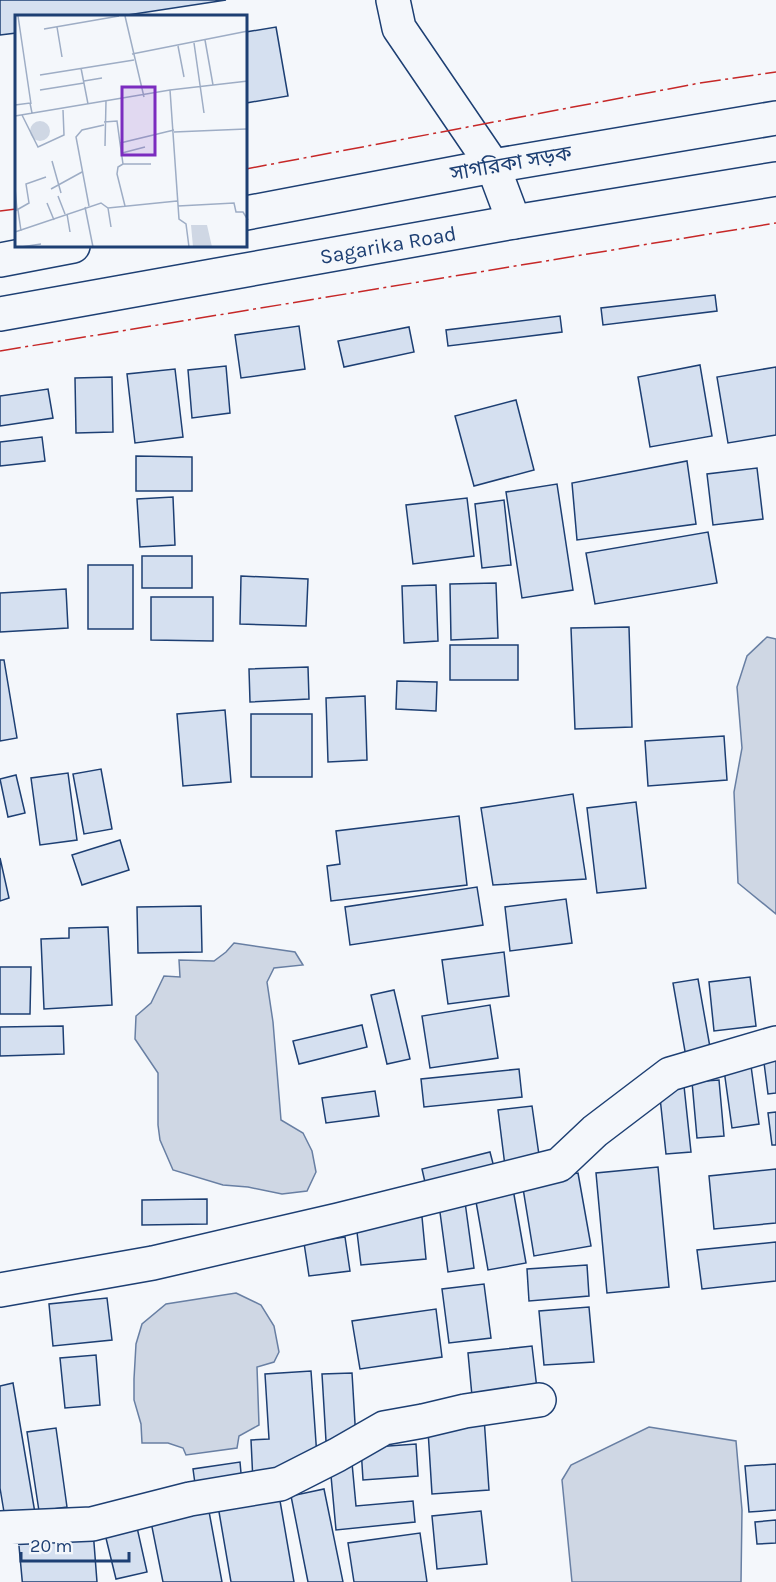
<svg xmlns="http://www.w3.org/2000/svg" width="776" height="1582" font-family="Karla,'Noto Sans Bengali',sans-serif">
<style>
.water{fill:#cfd7e4;stroke:#687fa3;stroke-width:1.5}
.building{fill:#d5e0f0;stroke:#1d3f73;stroke-width:1.5}
.lines{fill:none;stroke-linecap:round;stroke-linejoin:round}
.street-casing{stroke:#1d3f73;stroke-width:36}
.primary-casing{stroke:#1d3f73;stroke-width:36}
.street{stroke:#f4f7fb;stroke-width:33}
.primary{stroke:#f4f7fb;stroke-width:33}
.power{stroke:#c62828;stroke-width:1.5;stroke-dasharray:21 4.5 3 4.5;stroke-linecap:butt}
.labels{text-anchor:middle;dominant-baseline:central;stroke-width:4.5;stroke-linejoin:round;paint-order:stroke}
.street-label{font-size:21px;fill:#1d3f73;stroke:#f4f7fb}
.inset-road{fill:none;stroke:#9eadc5;stroke-width:1.5}
.view{fill:#7b2cbf;fill-opacity:0.15;stroke:#7b2cbf;stroke-width:3}
.inset-edge{fill:none;stroke:#1d3f73;stroke-width:3}
</style>
<rect width="100%" height="100%" fill="#f4f7fb"/>
<!-- water -->
<path class="water" d="M767 637 776 639V914L738 883 734 792 742 748 737 687 747 656Z
M234 943 295 952 303 965 274 968 267 982 273 1022 281 1120 303 1133 312 1151 316 1172 307 1191 282 1194 248 1187 223 1185 173 1170 160 1140 158 1125V1073L135 1039 136 1016 151 1003 164 976 180 977 179 960 214 961 226 952Z
M236 1293 261 1305 274 1326 279 1352 274 1362 257 1367 259 1425 239 1436 237 1448 186 1455 183 1448 168 1443H142L141 1424 134 1400V1379L136 1344 142 1324 166 1304Z
M649 1427 736 1441 742 1510 741 1582H572L562 1480 571 1465Z"/>
<!-- building -->
<path class="building" d="M0 0H226L121 16H16V33L0 35Z
M276 27 288 96 246 103V32Z
M715 295 717 311 603 325 601 308Z
M560 316 562 332 448 346 446 330Z
M299 326 305 369 241 378 235 335Z
M409 327 414 352 344 367 338 341Z
M700 365 712 436 650 447 638 377Z
M226 366 230 413 192 418 188 370Z
M776 367V435L728 443 717 377Z
M175 369 183 437 135 443 127 374Z
M112 377 113 432 76 433 75 378Z
M48 389 53 418 0 426V396Z
M516 400 534 470 474 486 455 416Z
M42 437 45 461 0 466V442Z
M136 456 192 457V491H136Z
M687 461 696 524 577 540 572 483Z
M757 468 763 519 713 525 707 474Z
M557 484 573 590 522 598 506 492Z
M173 497 175 545 140 547 137 499Z
M467 498 474 556 413 564 406 505Z
M504 500 511 565 482 568 475 504Z
M708 532 717 583 595 604 586 553Z
M142 556H192V588H142Z
M88 565H133V629H88Z
M241 576 308 579 306 626 240 624Z
M496 583 498 638 451 640 450 584Z
M436 585 438 641 404 643 402 586Z
M66 589 68 628 0 632V593Z
M151 597H213V641L151 640Z
M629 627 632 727 575 729 571 628Z
M450 645H518V680H450Z
M0 660H4L17 738 0 741Z
M308 667 309 699 250 702 249 669Z
M397 681 437 682 436 711 396 709Z
M365 696 367 760 328 762 326 698Z
M225 710 231 782 183 786 177 714Z
M251 714H312V777H251Z
M724 736 727 780 648 786 645 741Z
M101 769 112 829 84 834 73 774Z
M68 773 77 840 40 845 31 778Z
M16 775 25 813 8 817 0 779Z
M573 794 586 879 493 885 481 808Z
M636 802 646 888 597 893 587 808Z
M459 816 467 885 331 901 327 866 340 864 336 831Z
M120 840 129 870 82 885 72 855Z
M0 858 9 898 0 901Z
M477 887 483 925 350 945 345 907Z
M566 899 572 943 510 951 505 907Z
M201 906 202 952 138 953 137 907Z
M108 927 112 1005 44 1009 41 939 69 938V928Z
M504 952 509 996 448 1004 442 960Z
M0 967H31L30 1014H0Z
M750 977 756 1026 714 1031 709 982Z
M698 979 711 1053 686 1057 673 983Z
M394 990 410 1059 387 1064 371 995Z
M490 1005 498 1058 430 1068 422 1016Z
M362 1025 367 1047 299 1064 293 1041Z
M63 1026 64 1054 0 1056V1027Z
M776 1053V1093L768 1094 763 1055Z
M751 1066 759 1124 732 1128 724 1070Z
M519 1069 522 1097 424 1107 421 1079Z
M719 1080 724 1136 697 1138 692 1082Z
M684 1086 691 1152 666 1154 659 1088Z
M375 1091 379 1116 326 1123 322 1098Z
M532 1106 540 1162 505 1166 498 1110Z
M776 1112V1145H772L768 1113Z
M490 1152 496 1175 427 1191 422 1169Z
M658 1167 669 1287 607 1293 596 1173Z
M776 1169V1223L714 1229 709 1176Z
M578 1173 591 1246 534 1256 522 1182Z
M513 1189 526 1263 488 1270 475 1196Z
M207 1199V1224L142 1225V1200Z
M465 1202 474 1268 448 1272 439 1205Z
M422 1217 426 1259 361 1265 356 1224Z
M345 1237 350 1271 309 1276 304 1243Z
M776 1242V1281L702 1289 697 1250Z
M587 1265 589 1296 529 1301 527 1269Z
M484 1284 491 1338 449 1343 442 1289Z
M107 1298 112 1340 53 1346 49 1304Z
M589 1307 594 1362 544 1365 539 1311Z
M436 1309 442 1357 360 1369 352 1321Z
M532 1346 537 1389 472 1396 468 1353Z
M96 1355 100 1405 65 1408 60 1358Z
M311 1371 317 1457 253 1482 251 1440 269 1439 265 1374Z
M352 1373 356 1440 326 1441 322 1374Z
M13 1383 35 1513 5 1518 0 1488V1386Z
M484 1417 489 1490 432 1494 428 1430Z
M56 1428 67 1507 39 1511 27 1432Z
M416 1444 418 1476 363 1480 361 1448Z
M240 1462 242 1484 196 1491 193 1469Z
M352 1463 356 1506 413 1501 415 1522 336 1530 330 1465Z
M776 1464V1510L749 1512 745 1466Z
M324 1489 343 1582H308L291 1496Z
M279 1495 294 1582H231L218 1506Z
M208 1506 222 1582H163L150 1517Z
M481 1511 487 1564 437 1569 432 1516Z
M776 1520V1543L757 1544 755 1522Z
M136 1523 147 1572 116 1579 104 1530Z
M93 1530 97 1582H13L9 1537Z
M420 1533 427 1582H354L348 1543Z"/>
<g class="lines">
<defs>
<path id="street" d="M393 0 399 28 493 166 514 222
M0 1290 153 1263 338 1220 559 1165 595 1131 670 1074 776 1043
M0 1528 92 1524 190 1499 280 1484 337 1455 384 1428 423 1421 465 1411 539 1400
M0 1528 5 1582"/>
<path id="primary" d="M246 213 493 166 776 118
M0 260 73 246
M0 314 514 222 776 179"/>
</defs>
<!-- street casing -->
<use href="#street" class="street-casing"/>
<!-- primary casing -->
<use href="#primary" class="primary-casing"/>
<!-- street -->
<use href="#street" class="street"/>
<!-- primary -->
<use href="#primary" class="primary"/>
<!-- power -->
<path class="power" d="M246 169 700 83 776 72
M0 211 16 209
M0 351 776 223"/>
</g>
<g class="labels">
<!-- street labels -->
<g class="street-label">
<text transform="translate(511 163) rotate(-10)">সাগরিকা সড়ক</text>
<text transform="translate(388 245) rotate(-10)">Sagarika Road</text>
</g>
</g>
<!-- overview -->
<g transform="translate(15 15)">
<rect width="232" height="232" fill="#f4f7fb"/>
<path d="M15 116a10 10 0 1 1 20 0a10 10 0 1 1-20 0ZM176 210H192L197 232H178Z" fill="#cfd7e4"/>
<path class="inset-road" d="M3 1 16 89M110 1 129 82M42 12 47 42M29 14 104 1M190 25 198 70M179 28 189 98M163 31 169 62M117 39 233 16M66 53 73 89M25 60 119 45M69 66 87 63M25 75 69 68M155 75 164 204 171 209 174 232M0 90 15 88 17 98M7 100 23 132 49 120 48 95M0 101 155 75 233 66M89 107 102 106 105 128 159 115M159 117 231 114M105 128 108 149H136M90 131 91 86M107 138 130 132M37 146 46 178M108 149 103 152 102 159 110 191M0 173 2 195M36 174 67 157M43 181 50 199M32 188 39 205M74 191 61 122 67 115 89 110M163 191 219 188 221 197H228L233 205M70 192 78 232M93 193 96 212M3 195 6 216M0 196 14 188 11 169 31 162M52 199 55 217M0 217 86 188 93 193 162 186M6 232 26 229"/>
<path class="view" d="M107 72H140V140H107Z"/>
<rect width="232" height="232" class="inset-edge"/>
</g>
<!-- scale -->
<path d="M21 1552v9h108v-9" fill="none" stroke="#1d3f73" stroke-width="3"/>
<text x="30" y="1552" font-size="18" fill="#1d3f73" stroke="#f4f7fb" stroke-width="4.5" paint-order="stroke">20 m</text>
</svg>
